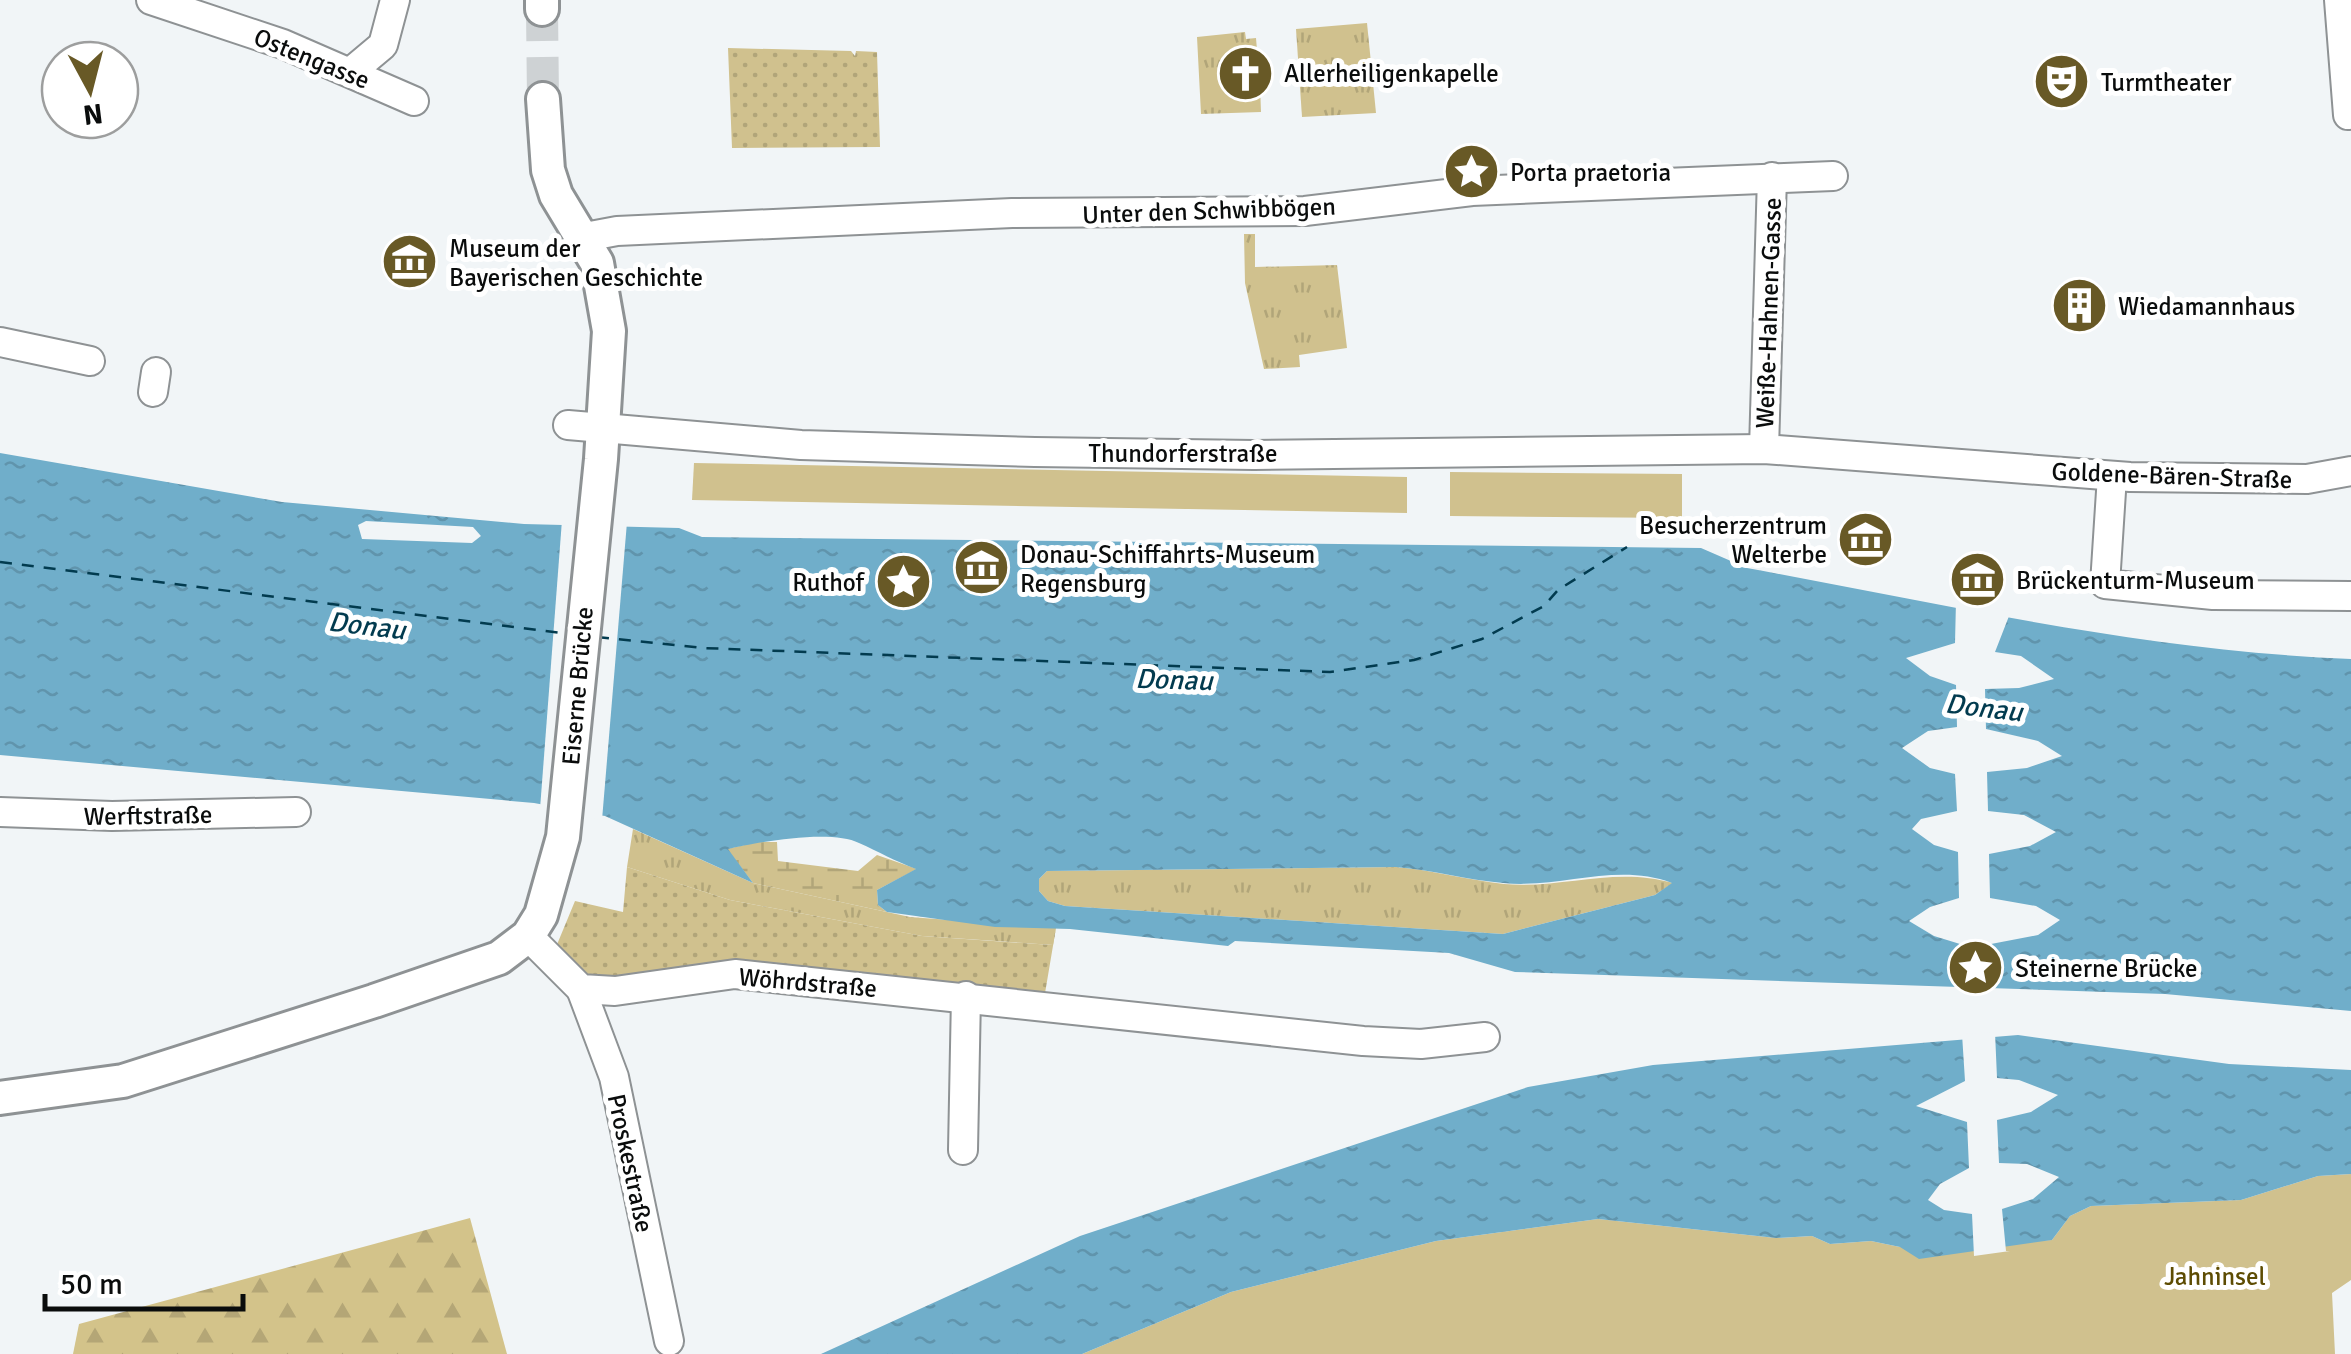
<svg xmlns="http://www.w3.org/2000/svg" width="2351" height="1354" viewBox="0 0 2351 1354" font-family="Signika,sans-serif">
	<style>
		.grass { fill: url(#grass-tufts) }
		.forest { fill: url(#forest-firs) }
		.wetland { fill: url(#wetland-marsh) }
		.park { fill: #d0c18e }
		.garden { fill: url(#garden-dots) }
		.water { fill: url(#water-ripples); fill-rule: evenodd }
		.pier { fill: #f1f5f7 }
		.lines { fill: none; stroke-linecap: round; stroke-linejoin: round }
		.ferry { stroke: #023b4f; stroke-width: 2.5; stroke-dasharray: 12 10; stroke-linecap: butt }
		.tertiary-tunnel { stroke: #ced2d4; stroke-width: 32; stroke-dasharray: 32 16; stroke-linecap: butt }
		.minor-casing { stroke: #8e9294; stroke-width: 32 }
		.tertiary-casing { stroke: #8e9294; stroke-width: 38 }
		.minor { stroke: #fff; stroke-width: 28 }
		.tertiary { stroke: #fff; stroke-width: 32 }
		.labels { text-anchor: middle; stroke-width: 10; stroke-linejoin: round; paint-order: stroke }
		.street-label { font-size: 25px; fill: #0a0c0c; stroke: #fff }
		.poi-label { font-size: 25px; fill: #0a0c0c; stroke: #fff; text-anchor: start }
		.park-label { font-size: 25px; fill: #5d4c03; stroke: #fff }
		.water-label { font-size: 28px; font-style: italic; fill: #023b4f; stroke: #fff }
	</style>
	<defs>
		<pattern id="grass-tufts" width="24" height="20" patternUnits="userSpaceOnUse" patternTransform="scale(2.5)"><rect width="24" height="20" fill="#d0c18e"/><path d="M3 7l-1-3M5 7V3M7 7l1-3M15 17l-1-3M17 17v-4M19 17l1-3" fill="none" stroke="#b1a579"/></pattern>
		<pattern id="forest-firs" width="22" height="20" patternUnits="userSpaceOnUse" patternTransform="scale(2.5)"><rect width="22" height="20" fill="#d3c38a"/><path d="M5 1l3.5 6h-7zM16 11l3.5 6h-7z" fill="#b4a676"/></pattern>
		<pattern id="wetland-marsh" width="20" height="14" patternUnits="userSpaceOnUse" patternTransform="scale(2.5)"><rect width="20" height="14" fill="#d0c18e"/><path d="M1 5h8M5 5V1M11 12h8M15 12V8" fill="none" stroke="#b1a579"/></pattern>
		<pattern id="garden-dots" width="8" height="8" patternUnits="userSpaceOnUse" patternTransform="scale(2.5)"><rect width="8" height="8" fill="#d0c18e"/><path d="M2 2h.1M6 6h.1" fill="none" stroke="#b1a579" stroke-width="1.8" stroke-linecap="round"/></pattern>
		<pattern id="water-ripples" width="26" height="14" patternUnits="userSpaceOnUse" patternTransform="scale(2.5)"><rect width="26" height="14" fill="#70aeca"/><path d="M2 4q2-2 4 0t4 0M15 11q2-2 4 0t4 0" fill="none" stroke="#6094ac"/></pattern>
	</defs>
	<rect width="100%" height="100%" fill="#f1f5f7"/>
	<!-- grass -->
	<g class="grass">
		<path d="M1367 23 1376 113 1302 117 1296 29Z"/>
		<path d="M1245 32 1246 39 1256 38 1258 62 1244 57 1231 74 1246 90 1260 84 1261 112 1201 114 1197 37Z"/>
		<path d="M1244 234H1255V267L1337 265 1347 348 1299 355 1300 367 1264 369 1245 283Z"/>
		<path d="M633 829 753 883 910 917 1056 928 1053 945 922 936 730 900 627 867Z"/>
		<path d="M1396 867C1432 870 1468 880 1504 884 1562 889 1615 866 1673 883L1655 895 1503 934 1065 906 1048 901 1039 891V879L1047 871Z"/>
	</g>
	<!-- forest -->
	<path class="forest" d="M470 1218 507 1354H73L79 1324Z"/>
	<!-- wetland -->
	<path class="wetland" d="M757 842H777L778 861 858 871 877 855 917 869 877 890 878 905 887 912 753 883 727 849Z"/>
	<!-- park -->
	<g class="park">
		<path d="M694 463 1407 477V513L692 500Z"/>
		<path d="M1450 472 1682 474V518L1450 516Z"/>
		<path d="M2351 1174V1280L2332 1293 2335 1354H1082L1231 1292 1436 1241 1598 1219 1776 1238 1812 1236 1830 1244 1871 1241 1900 1247 2052 1240 2070 1216 2091 1206 2241 1200 2318 1176Z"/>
	</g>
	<!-- garden -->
	<g class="garden">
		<path d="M728 48 851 51 855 56 856 51 877 52 880 147 732 148Z"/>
		<path d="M627 867 730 900 922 936 1052 945 1056 928 1043 1005 735 974 615 991 551 959 575 901 623 912Z"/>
	</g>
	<!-- water -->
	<g class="water">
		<path d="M0 453 282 502 524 524 679 528 702 537 1701 548 1747 568C1947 605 2147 651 2351 659V1011L2165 994 1515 972 1449 953 1235 941 1228 946 1070 929 995 927 887 912 878 905 877 890 916 869C895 861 879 852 859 843 831 829 758 842 728 849L753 883 605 816 534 803 0 755ZM1396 867C1432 870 1468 880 1503 883 1561 889 1616 862 1672 883L1655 895 1503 934 1065 906 1048 901 1039 891V879L1047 871Z"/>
		<path d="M2018 1035 2229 1064 2351 1070V1174L2318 1176 2241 1200 2091 1206 2070 1216 2052 1240 1919 1259 1900 1247 1871 1241 1830 1244 1812 1236 1776 1238 1598 1219 1436 1241 1231 1292 1082 1354H821L1080 1236 1528 1087 1653 1065Z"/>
	</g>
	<!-- pier -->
	<g class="pier">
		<path d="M562 520 627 522 602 820 540 809Z"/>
		<path d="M366 521 473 527 481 536 472 543 362 539 358 525Z"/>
		<path d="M1956 601 2011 611 1995 652 2021 656 2054 679 2019 688 1985 689 1986 729 2038 741 2062 756 2027 768 1987 772 1988 811 2024 815 2056 832 2030 846 1989 854 1990 898 2036 906 2060 920 2038 935 1991 944 1993 995 1961 994 1960 944 1934 936 1909 921 1930 907 1959 898 1958 852 1934 845 1912 829 1921 819 1957 811 1955 774 1930 768 1902 748 1928 731 1957 727 1956 685 1930 676 1906 658 1955 643Z"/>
		<path d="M1995 1032 1997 1078 2019 1080 2058 1095 2031 1112 1997 1120 1999 1163 2027 1164 2059 1177 2033 1199 2002 1209 2006 1251H2010L1974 1256 1972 1214 1944 1210 1928 1200 1940 1184 1969 1168 1967 1122 1916 1106 1965 1081 1962 1034Z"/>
	</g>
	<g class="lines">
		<!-- ferry -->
		<g class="ferry">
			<path d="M0 562 569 634"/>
			<path d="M597 637 703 648 1330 672 1414 660 1482 639 1544 606 1558 590 1627 547"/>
		</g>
		<!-- tertiary-tunnel -->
		<path class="tertiary-tunnel" d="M542 9 543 99"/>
		<defs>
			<g id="minor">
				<path d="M151 0 283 44 414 101"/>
				<path d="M2339 0 2348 115"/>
				<path d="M352 71 383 45 395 0"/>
				<path d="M585 237 617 231 1012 213 1305 211 1472 191 1833 176"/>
				<path d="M0 342 90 361"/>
				<path d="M153 392 156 372"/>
				<path d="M568 425 801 445 1035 452 1254 455 1764 449 2130 477 2307 479 2351 471"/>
				<path d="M1764 449 1772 177"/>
				<path d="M2112 476 2105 584 2213 595 2351 596"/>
				<path d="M0 812 112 816 296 812"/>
				<path d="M528 936 581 989 615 991 735 974 1363 1041 1421 1044 1485 1037"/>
				<path d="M581 989 614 1077 669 1341"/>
				<path d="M963 1150 966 996"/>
			</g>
			<g id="tertiary">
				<path d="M542 0V9"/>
				<path d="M0 1098 123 1081 374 1001 499 958 528 936 541 915 563 837 601 459 609 331 597 263 556 195 548 170 543 99"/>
			</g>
		</defs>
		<!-- minor casing -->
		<use href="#minor" class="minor-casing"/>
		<!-- tertiary casing -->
		<use href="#tertiary" class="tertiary-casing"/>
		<!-- minor -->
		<use href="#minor" class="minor"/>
		<!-- tertiary -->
		<use href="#tertiary" class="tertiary"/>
	</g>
	<!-- icons -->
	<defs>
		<symbol id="church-disc" viewBox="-11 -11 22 22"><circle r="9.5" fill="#685926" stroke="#fff"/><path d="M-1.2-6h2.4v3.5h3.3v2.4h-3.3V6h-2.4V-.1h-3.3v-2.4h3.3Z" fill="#fff"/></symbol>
		<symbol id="theatre-disc" viewBox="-11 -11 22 22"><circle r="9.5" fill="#685926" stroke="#fff"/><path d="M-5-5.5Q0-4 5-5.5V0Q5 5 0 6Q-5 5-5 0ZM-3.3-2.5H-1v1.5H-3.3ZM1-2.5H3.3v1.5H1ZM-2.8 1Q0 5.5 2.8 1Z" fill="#fff"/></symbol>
		<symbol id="sight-disc" viewBox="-11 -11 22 22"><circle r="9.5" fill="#685926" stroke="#fff"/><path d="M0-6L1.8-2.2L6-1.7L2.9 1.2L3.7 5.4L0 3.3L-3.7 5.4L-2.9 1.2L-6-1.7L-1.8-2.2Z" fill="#fff"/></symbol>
		<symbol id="museum-disc" viewBox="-11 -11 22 22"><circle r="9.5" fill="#685926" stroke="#fff"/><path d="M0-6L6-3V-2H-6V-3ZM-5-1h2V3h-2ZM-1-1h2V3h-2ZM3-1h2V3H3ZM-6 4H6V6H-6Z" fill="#fff"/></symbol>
		<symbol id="building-disc" viewBox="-11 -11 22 22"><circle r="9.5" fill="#685926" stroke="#fff"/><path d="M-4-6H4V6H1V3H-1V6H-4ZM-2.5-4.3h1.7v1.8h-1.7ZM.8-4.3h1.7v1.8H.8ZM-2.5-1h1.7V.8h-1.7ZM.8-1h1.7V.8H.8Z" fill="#fff"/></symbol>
	</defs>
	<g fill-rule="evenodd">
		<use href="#church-disc" x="1214" y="42" width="63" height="63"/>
		<use href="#theatre-disc" x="2030" y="50" width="63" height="63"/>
		<use href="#sight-disc" x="1440" y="140" width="63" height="63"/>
		<use href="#museum-disc" x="378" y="230" width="63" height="63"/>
		<use href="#building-disc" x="2048" y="274" width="63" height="63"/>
		<use href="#museum-disc" x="1834" y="508" width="63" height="63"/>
		<use href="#museum-disc" x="950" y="536" width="63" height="63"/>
		<use href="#museum-disc" x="1946" y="548" width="63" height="63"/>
		<use href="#sight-disc" x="872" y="550" width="63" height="63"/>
		<use href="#sight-disc" x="1944" y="936" width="63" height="63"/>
	</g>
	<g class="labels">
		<!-- street labels -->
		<g class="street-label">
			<text transform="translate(312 58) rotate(22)" y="9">Ostengasse</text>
			<text transform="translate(1209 210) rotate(-2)" y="9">Unter den Schwibbögen</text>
			<text transform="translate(1768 313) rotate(-88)" y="9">Weiße-Hahnen-Gasse</text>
			<text x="1183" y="462">Thundorferstraße</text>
			<text transform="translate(2172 475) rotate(2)" y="9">Goldene-Bären-Straße</text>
			<text transform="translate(577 686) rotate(-85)" y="9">Eiserne Brücke</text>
			<text transform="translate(148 815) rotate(-1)" y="9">Werftstraße</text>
			<text transform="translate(808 982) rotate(5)" y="9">Wöhrdstraße</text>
			<text transform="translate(631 1163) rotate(78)" y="9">Proskestraße</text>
		</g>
		<!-- poi labels -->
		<g class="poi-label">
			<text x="1284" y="82">Allerheiligenkapelle</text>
			<text x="2101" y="91">Turmtheater</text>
			<text x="1510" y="181">Porta praetoria</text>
			<text x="449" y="257">Museum der<tspan x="449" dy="29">Bayerischen Geschichte</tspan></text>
			<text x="2118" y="315">Wiedamannhaus</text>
			<text x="1827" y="534" text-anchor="end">Besucherzentrum<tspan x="1827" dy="29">Welterbe</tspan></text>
			<text x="1020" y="563">Donau-Schiffahrts-Museum<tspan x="1020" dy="29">Regensburg</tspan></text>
			<text x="2016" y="589">Brückenturm-Museum</text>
			<text x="864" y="591" text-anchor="end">Ruthof</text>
			<text x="2015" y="977">Steinerne Brücke</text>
		</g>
		<!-- park labels -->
		<g class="park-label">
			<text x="2215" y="1285">Jahninsel</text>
		</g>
		<!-- water labels -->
		<g class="water-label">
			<text transform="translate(367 625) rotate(7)" y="10">Donau</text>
			<text transform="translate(1174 679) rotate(2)" y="10">Donau</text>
			<text transform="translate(1984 707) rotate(7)" y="10">Donau</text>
		</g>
	</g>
	<!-- north arrow -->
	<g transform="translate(90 90) rotate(173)"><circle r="48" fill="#ffffff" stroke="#9d9e9e" stroke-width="2.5"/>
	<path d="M0-8L18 38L0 25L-18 38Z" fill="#685926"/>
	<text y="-15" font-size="28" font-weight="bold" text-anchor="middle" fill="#0a0c0c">N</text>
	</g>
	<!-- scale -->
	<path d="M45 1294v15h198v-15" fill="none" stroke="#0a0c0c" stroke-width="5"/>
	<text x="60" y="1294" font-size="30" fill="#0a0c0c" stroke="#ffffff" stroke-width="8" paint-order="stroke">50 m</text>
</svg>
